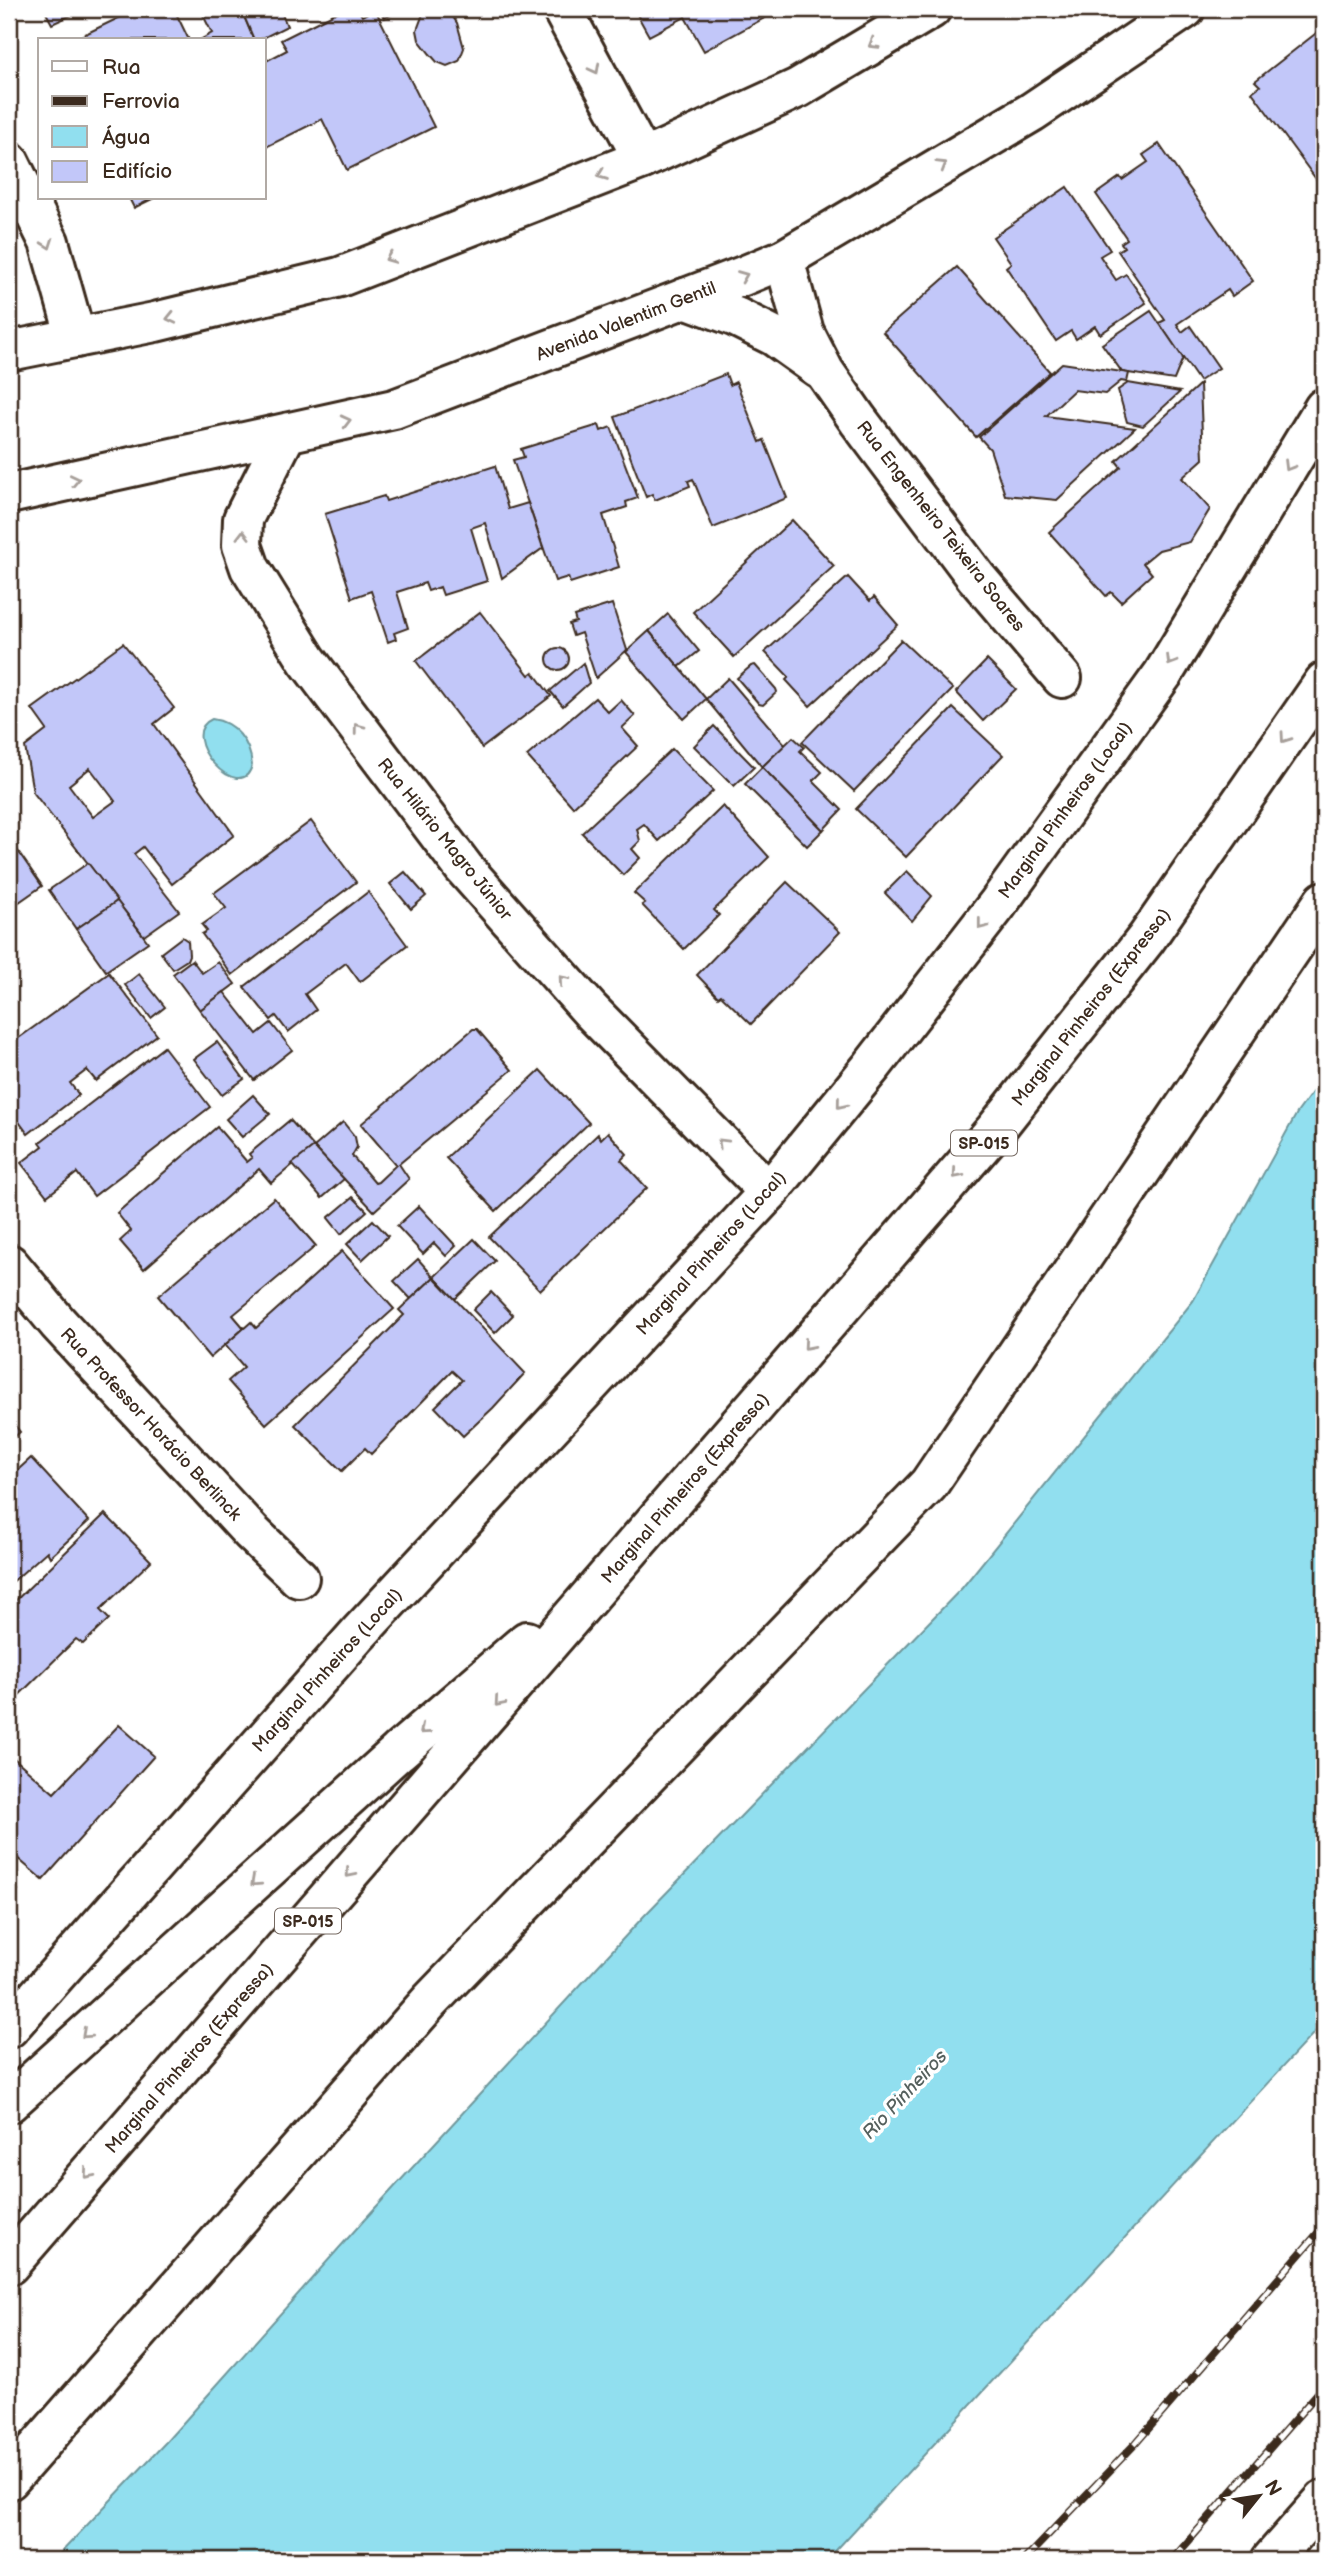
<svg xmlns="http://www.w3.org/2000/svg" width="1333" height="2569" viewBox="0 0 1333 2569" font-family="'Balsamiq Sans',sans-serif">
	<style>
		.water { fill: #91dfef; stroke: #6f979b; stroke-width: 2 }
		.building { fill: #c2c7f9; stroke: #3b2a1e; stroke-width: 2; fill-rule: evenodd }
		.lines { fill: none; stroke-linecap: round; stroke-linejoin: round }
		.minor-casing { stroke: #3b2a1e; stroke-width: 44 }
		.major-casing { stroke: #3b2a1e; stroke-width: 44 }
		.highway-casing { stroke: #3b2a1e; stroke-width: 44 }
		.minor { stroke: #fff; stroke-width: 38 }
		.major { stroke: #fff; stroke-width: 38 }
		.highway { stroke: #fff; stroke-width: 38 }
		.rail-casing { stroke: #3b2a1e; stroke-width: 8 }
		.rail { stroke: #fff; stroke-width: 5; stroke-dasharray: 16; stroke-linecap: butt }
		.oneway { stroke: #a79f9a }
		.labels { text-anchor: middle; stroke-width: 7; stroke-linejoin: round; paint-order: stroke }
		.shield { fill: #fff; stroke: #766a62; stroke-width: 2 }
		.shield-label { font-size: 16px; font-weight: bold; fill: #3b2a1e }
		.street-label { font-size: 18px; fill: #3b2a1e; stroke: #fff }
		.water-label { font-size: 19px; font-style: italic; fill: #55605d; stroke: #fff }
	</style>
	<rect width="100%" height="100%" fill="#fff"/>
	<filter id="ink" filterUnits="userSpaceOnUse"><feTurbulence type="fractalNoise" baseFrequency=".0143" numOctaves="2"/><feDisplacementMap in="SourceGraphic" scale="14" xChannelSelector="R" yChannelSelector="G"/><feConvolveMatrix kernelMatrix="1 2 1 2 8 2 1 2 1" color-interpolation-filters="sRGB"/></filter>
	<g filter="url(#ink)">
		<!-- water -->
		<g class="water">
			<path d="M212 719C235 722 250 742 252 765 242 807 174 736 212 719Z"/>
			<path d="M1324 1076V2022L827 2560H54L166 2442 365 2219 644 1916 962 1588 1193 1301 1297 1113Z"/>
		</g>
		<!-- building -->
		<g class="building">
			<path d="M44 9H85L52 24Z"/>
			<path d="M137 9H145L149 17 166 9H174L189 40H73Z"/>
			<path d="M200 9H241L254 40H200L212 33Z"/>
			<path d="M241 9H280L287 26 259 40H254Z"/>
			<path d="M343 9H358L362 16 375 9 434 127 347 170 322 119 264 148V62L287 50 281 40Z"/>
			<path d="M379 9H403L384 18Z"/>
			<path d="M444 9 449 11 457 23 464 48 459 61 447 66 437 62 430 54 419 40 417 30 423 14 432 9Z"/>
			<path d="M634 9H781L704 51 685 17 649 36Z"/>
			<path d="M1324 27V190L1252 92 1260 86 1255 81Z"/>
			<path d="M1159 144 1253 281 1232 296 1228 290 1177 324 1182 332 1190 326 1219 368 1199 381 1159 323 1165 320 1118 251 1124 247 1121 243 1127 239 1096 194 1120 177 1122 180 1148 162 1143 155Z"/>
			<path d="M1067 187 1110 250 1100 256 1116 280 1126 274 1146 303 1100 334 1095 326 1076 339 1071 331 1056 341 1006 267 1011 263 993 237Z"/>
			<path d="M129 198H154L134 208Z"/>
			<path d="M957 267 1050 372 976 437 883 332Z"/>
			<path d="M1151 311 1183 358 1174 380 1122 372 1102 344Z"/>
			<path d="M1062 363 1129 373 1127 382 1121 381 1105 394 1074 390 1046 416 1135 428 1057 500 1005 495 990 449 979 437Z"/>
			<path d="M726 374 730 385 736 382 760 442 764 440 787 498 713 528 693 479 688 481 690 486 655 500 652 494 646 497 615 417Z"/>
			<path d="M1128 383 1180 392 1143 426 1127 422 1118 390Z"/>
			<path d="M1200 384 1203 459 1182 478 1210 509 1190 542 1159 550 1143 563 1152 574 1121 602 1111 592 1106 596 1049 532 1121 467 1116 461Z"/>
			<path d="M599 425 601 431 611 427 638 498 626 502 627 507 603 515 619 567 570 583 568 577 555 581 513 460 524 457 521 449Z"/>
			<path d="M495 466 508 509 528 503 543 548 502 578 485 523 471 528 487 581 443 595 440 587 428 591 425 583 397 592 408 628 394 633 396 639 388 642 371 591 352 598 325 514 384 496 386 501Z"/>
			<path d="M792 520 834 566 734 657 693 612Z"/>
			<path d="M848 577 870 601 874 597 898 625 810 706 786 680 789 677 765 652Z"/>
			<path d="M612 604 627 650 596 678 581 633 573 636 569 624 576 622 574 616Z"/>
			<path d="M480 612 529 675 533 672 551 696 482 748 416 661Z"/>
			<path d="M668 614 699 651 679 667 649 631Z"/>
			<path d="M649 631 706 699 684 719 626 652Z"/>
			<path d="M901 640 953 689 854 791 802 742Z"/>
			<path d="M123 643 174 708 154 724 234 835 172 884 143 847 134 854 179 911 144 936 33 792 25 747 47 730 32 709ZM90 768 115 801 93 817 69 785Z"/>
			<circle cx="558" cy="659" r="11"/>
			<path d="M987 660 1016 689 983 721 956 692Z"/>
			<path d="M583 663 589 683 563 706 550 691Z"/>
			<path d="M755 665 776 689 777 692 763 705 759 704 737 678 751 666Z"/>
			<path d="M728 678 785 745 762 767 706 699Z"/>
			<path d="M595 698 608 712 621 700 635 716 622 728 638 746 573 807 527 756Z"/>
			<path d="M953 708 1003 755 906 857 856 809Z"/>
			<path d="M714 726 754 767 734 786 694 746Z"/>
			<path d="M793 737 804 747 800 751 822 772 813 781 842 810 823 830 762 767Z"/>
			<path d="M672 749 713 791 659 841 644 824 637 829 640 841 632 849 640 858 623 875 582 833Z"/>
			<path d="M762 767 823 830 807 846 745 784Z"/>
			<path d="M723 806 769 857 714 910 719 915 684 949 642 905 645 903 634 893Z"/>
			<path d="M311 821 356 882 232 975 202 934 207 931 202 925 226 908 214 893Z"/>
			<path d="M9 838 42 886 9 909Z"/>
			<path d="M88 863 117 901 76 929 49 890Z"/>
			<path d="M907 871 932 896 912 921 885 893Z"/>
			<path d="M405 872 426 896 411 909 390 884Z"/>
			<path d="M787 882 840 932 751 1024 721 995 718 997 697 975Z"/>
			<path d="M368 892 407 945 360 982 346 963 305 994 316 1010 288 1032 276 1016 271 1020 244 987Z"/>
			<path d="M117 901 148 942 106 971 76 929Z"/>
			<path d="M182 937 188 941 189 955 187 960 173 969 161 953Z"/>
			<path d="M192 960 202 973 218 962 235 984 200 1010 173 974Z"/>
			<path d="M109 973 157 1035 96 1081 87 1070 70 1083 79 1095 28 1134 9 1108V1045Z"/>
			<path d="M139 974 165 1007 151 1018 125 985Z"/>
			<path d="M224 992 257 1034 271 1023 292 1050 254 1080 200 1010Z"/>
			<path d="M473 1029H477L512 1070 399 1164 409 1179 374 1211 314 1147 343 1122 355 1137 357 1147 352 1156 375 1183 378 1182 396 1165 361 1124Z"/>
			<path d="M217 1042 244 1079 222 1095 194 1059Z"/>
			<path d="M164 1047 210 1107 94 1196 77 1173 47 1196 21 1163 43 1146 40 1142Z"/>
			<path d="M540 1070 589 1123 496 1211 446 1158Z"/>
			<path d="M253 1095 270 1114 242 1137 226 1119Z"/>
			<path d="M290 1120 314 1147 271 1183 259 1169 144 1269 120 1241 131 1231 117 1213 217 1127 247 1162 252 1158 249 1154Z"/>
			<path d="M608 1132 627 1154 621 1160 647 1188 540 1290 489 1237 598 1134 601 1139Z"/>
			<path d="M314 1147 344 1179 322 1198 292 1164Z"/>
			<path d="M353 1197 367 1211 341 1234 328 1218Z"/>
			<path d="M274 1198 316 1246 233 1315 244 1328 210 1358 158 1296Z"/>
			<path d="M419 1206 456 1246 446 1256 434 1243 423 1254 397 1226Z"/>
			<path d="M373 1220 388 1236 362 1260 347 1244Z"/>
			<path d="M474 1239 495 1261 455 1299 434 1277Z"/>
			<path d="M342 1251 394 1309 266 1424 228 1381 244 1367 225 1345 251 1322 256 1328Z"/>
			<path d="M418 1259 434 1277 411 1299 394 1281Z"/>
			<path d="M434 1277 525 1373 493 1408 463 1436 435 1407 462 1380 452 1371 371 1454 365 1448 342 1471 295 1425 404 1315 399 1310Z"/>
			<path d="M491 1292 513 1315 495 1333 473 1310Z"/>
			<path d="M9 1418 20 1432 9 1442Z"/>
			<path d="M31 1458 89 1521 50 1557 47 1551 9 1585V1478Z"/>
			<path d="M105 1514 151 1561 100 1610 109 1619 83 1644 76 1639 9 1705V1607Z"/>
			<path d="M119 1725 154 1756 43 1880 9 1851V1754L54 1793Z"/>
			<path d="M9 1881 18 1890 9 1901Z"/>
		</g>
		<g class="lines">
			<defs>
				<g id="minor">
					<path d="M562 9 643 159"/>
					<path d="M9 161 49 242 76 338"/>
					<path d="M784 259 804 332 824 371 858 420 976 577 1062 678"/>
					<path d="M685 298 736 317 774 336 819 368"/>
					<path d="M9 351 155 322 340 277 643 159 798 88 931 9"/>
					<path d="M286 434 243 519 242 545 250 568 307 660 464 868 590 1010 769 1192"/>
					<path d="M9 1264 58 1323 251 1532 299 1578"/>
					<path d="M9 2480 430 2001 929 1484 1324 901"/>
				</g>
				<g id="major">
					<path d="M9 494 394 409 743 276 784 259 1032 112 1185 9"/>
					<path d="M9 2028 358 1634 769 1192 872 1066 997 905 1163 674 1324 408"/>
				</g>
				<g id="highway">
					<path d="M9 2103 398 1752 527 1641"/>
					<path d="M9 2265 995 1130 1146 939 1324 682"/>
					<path d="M1271 2560 1324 2500"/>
				</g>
			</defs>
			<!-- minor casing -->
			<use href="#minor" class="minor-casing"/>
			<!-- major casing -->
			<use href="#major" class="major-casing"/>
			<!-- highway casing -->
			<use href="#highway" class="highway-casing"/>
			<!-- minor -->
			<use href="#minor" class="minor"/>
			<!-- major -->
			<use href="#major" class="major"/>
			<!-- highway -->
			<use href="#highway" class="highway"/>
			<defs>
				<g id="rail">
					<path d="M1024 2560 1136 2443 1324 2226"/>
					<path d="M1172 2560 1324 2386"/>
				</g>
			</defs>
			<!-- rail casing -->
			<use href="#rail" class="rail-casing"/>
			<!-- rail -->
			<use href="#rail" class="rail"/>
		</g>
		<!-- one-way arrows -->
		<defs><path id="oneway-chevron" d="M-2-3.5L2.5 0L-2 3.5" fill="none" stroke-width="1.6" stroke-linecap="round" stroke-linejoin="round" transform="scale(1.75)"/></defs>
		<g class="oneway">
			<use href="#oneway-chevron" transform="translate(873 44) rotate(149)"/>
			<use href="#oneway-chevron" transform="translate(595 69) rotate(62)"/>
			<use href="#oneway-chevron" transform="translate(942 165) rotate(-31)"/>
			<use href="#oneway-chevron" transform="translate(602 175) rotate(159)"/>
			<use href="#oneway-chevron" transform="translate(48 244) rotate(70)"/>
			<use href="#oneway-chevron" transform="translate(390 258) rotate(159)"/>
			<use href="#oneway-chevron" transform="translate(743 276) rotate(-22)"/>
			<use href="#oneway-chevron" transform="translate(171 318) rotate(167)"/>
			<use href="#oneway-chevron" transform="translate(346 421) rotate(-14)"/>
			<use href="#oneway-chevron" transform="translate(1289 466) rotate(121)"/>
			<use href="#oneway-chevron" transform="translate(75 480) rotate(-12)"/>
			<use href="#oneway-chevron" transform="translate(243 535) rotate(-90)"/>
			<use href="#oneway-chevron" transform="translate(1171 661) rotate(121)"/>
			<use href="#oneway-chevron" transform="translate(358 728) rotate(-127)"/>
			<use href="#oneway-chevron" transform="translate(1285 738) rotate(125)"/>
			<use href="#oneway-chevron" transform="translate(982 925) rotate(128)"/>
			<use href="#oneway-chevron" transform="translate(563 980) rotate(-131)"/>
			<use href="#oneway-chevron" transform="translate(841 1104) rotate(129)"/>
			<use href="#oneway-chevron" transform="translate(722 1143) rotate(-135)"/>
			<use href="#oneway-chevron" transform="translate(957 1174) rotate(131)"/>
			<use href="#oneway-chevron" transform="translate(808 1345) rotate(131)"/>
			<use href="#oneway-chevron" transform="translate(499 1702) rotate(131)"/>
			<use href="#oneway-chevron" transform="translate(424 1730) rotate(139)"/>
			<use href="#oneway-chevron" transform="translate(350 1873) rotate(131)"/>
			<use href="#oneway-chevron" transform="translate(255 1882) rotate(138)"/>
			<use href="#oneway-chevron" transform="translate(86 2034) rotate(138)"/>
			<use href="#oneway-chevron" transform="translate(88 2174) rotate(131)"/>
		</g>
	</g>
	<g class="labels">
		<!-- shield labels -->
		<g class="shield">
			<rect x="951" y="1130.5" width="66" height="25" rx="5"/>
			<rect x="275" y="1908.5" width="66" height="25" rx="5"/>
		</g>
		<g class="shield-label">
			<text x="984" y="1149">SP-015</text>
			<text x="308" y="1927">SP-015</text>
		</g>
		<!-- street labels -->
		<g class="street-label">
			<text transform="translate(626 321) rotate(-21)" y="6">Avenida Valentim Gentil</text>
			<text transform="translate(941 526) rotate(52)" y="6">Rua Engenheiro Teixeira Soares</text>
			<text transform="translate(1065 810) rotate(-54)" y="6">Marginal Pinheiros (Local)</text>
			<text transform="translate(445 839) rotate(51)" y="6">Rua Hilário Magro Júnior</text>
			<text transform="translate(1091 1007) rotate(-52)" y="6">Marginal Pinheiros (Expressa)</text>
			<text transform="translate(711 1253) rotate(-48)" y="6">Marginal Pinheiros (Local)</text>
			<text transform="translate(151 1424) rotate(47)" y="6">Rua Professor Horácio Berlinck</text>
			<text transform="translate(685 1488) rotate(-49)" y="6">Marginal Pinheiros (Expressa)</text>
			<text transform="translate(327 1670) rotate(-48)" y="6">Marginal Pinheiros (Local)</text>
			<text transform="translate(189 2058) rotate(-49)" y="6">Marginal Pinheiros (Expressa)</text>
		</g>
		<!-- water labels -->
		<g class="water-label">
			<text transform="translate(904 2094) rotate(-47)" y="7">Rio Pinheiros</text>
		</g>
	</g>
	<!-- margin -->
	<rect width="1333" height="2569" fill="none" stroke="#fff" stroke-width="35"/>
	<rect x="18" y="18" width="1298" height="2534" fill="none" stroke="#3b2a1e" stroke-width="2.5" filter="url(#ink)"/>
	<!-- legend -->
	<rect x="38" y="38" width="228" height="161" fill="#ffffff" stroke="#b1aaa5" stroke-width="2"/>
	<rect x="52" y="61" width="35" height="10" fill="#ffffff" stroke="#b1aaa5" stroke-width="2"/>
	<text x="102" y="74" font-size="21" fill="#3b2a1e">Rua</text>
	<rect x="52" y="96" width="35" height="10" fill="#3b2a1e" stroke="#b1aaa5" stroke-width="2"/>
	<text x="102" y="108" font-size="21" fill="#3b2a1e">Ferrovia</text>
	<rect x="52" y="126" width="35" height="21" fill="#91dfef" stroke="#b1aaa5" stroke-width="2"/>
	<text x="102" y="144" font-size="21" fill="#3b2a1e">Água</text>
	<rect x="52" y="161" width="35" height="21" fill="#c2c7f9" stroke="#b1aaa5" stroke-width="2"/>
	<text x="102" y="178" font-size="21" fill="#3b2a1e">Edifício</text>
	<!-- north arrow -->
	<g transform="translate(1259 2496) rotate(60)" stroke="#ffffff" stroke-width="5" paint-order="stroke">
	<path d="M0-5L12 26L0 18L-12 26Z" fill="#3b2a1e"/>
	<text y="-10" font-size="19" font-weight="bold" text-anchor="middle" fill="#3b2a1e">N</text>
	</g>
</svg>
